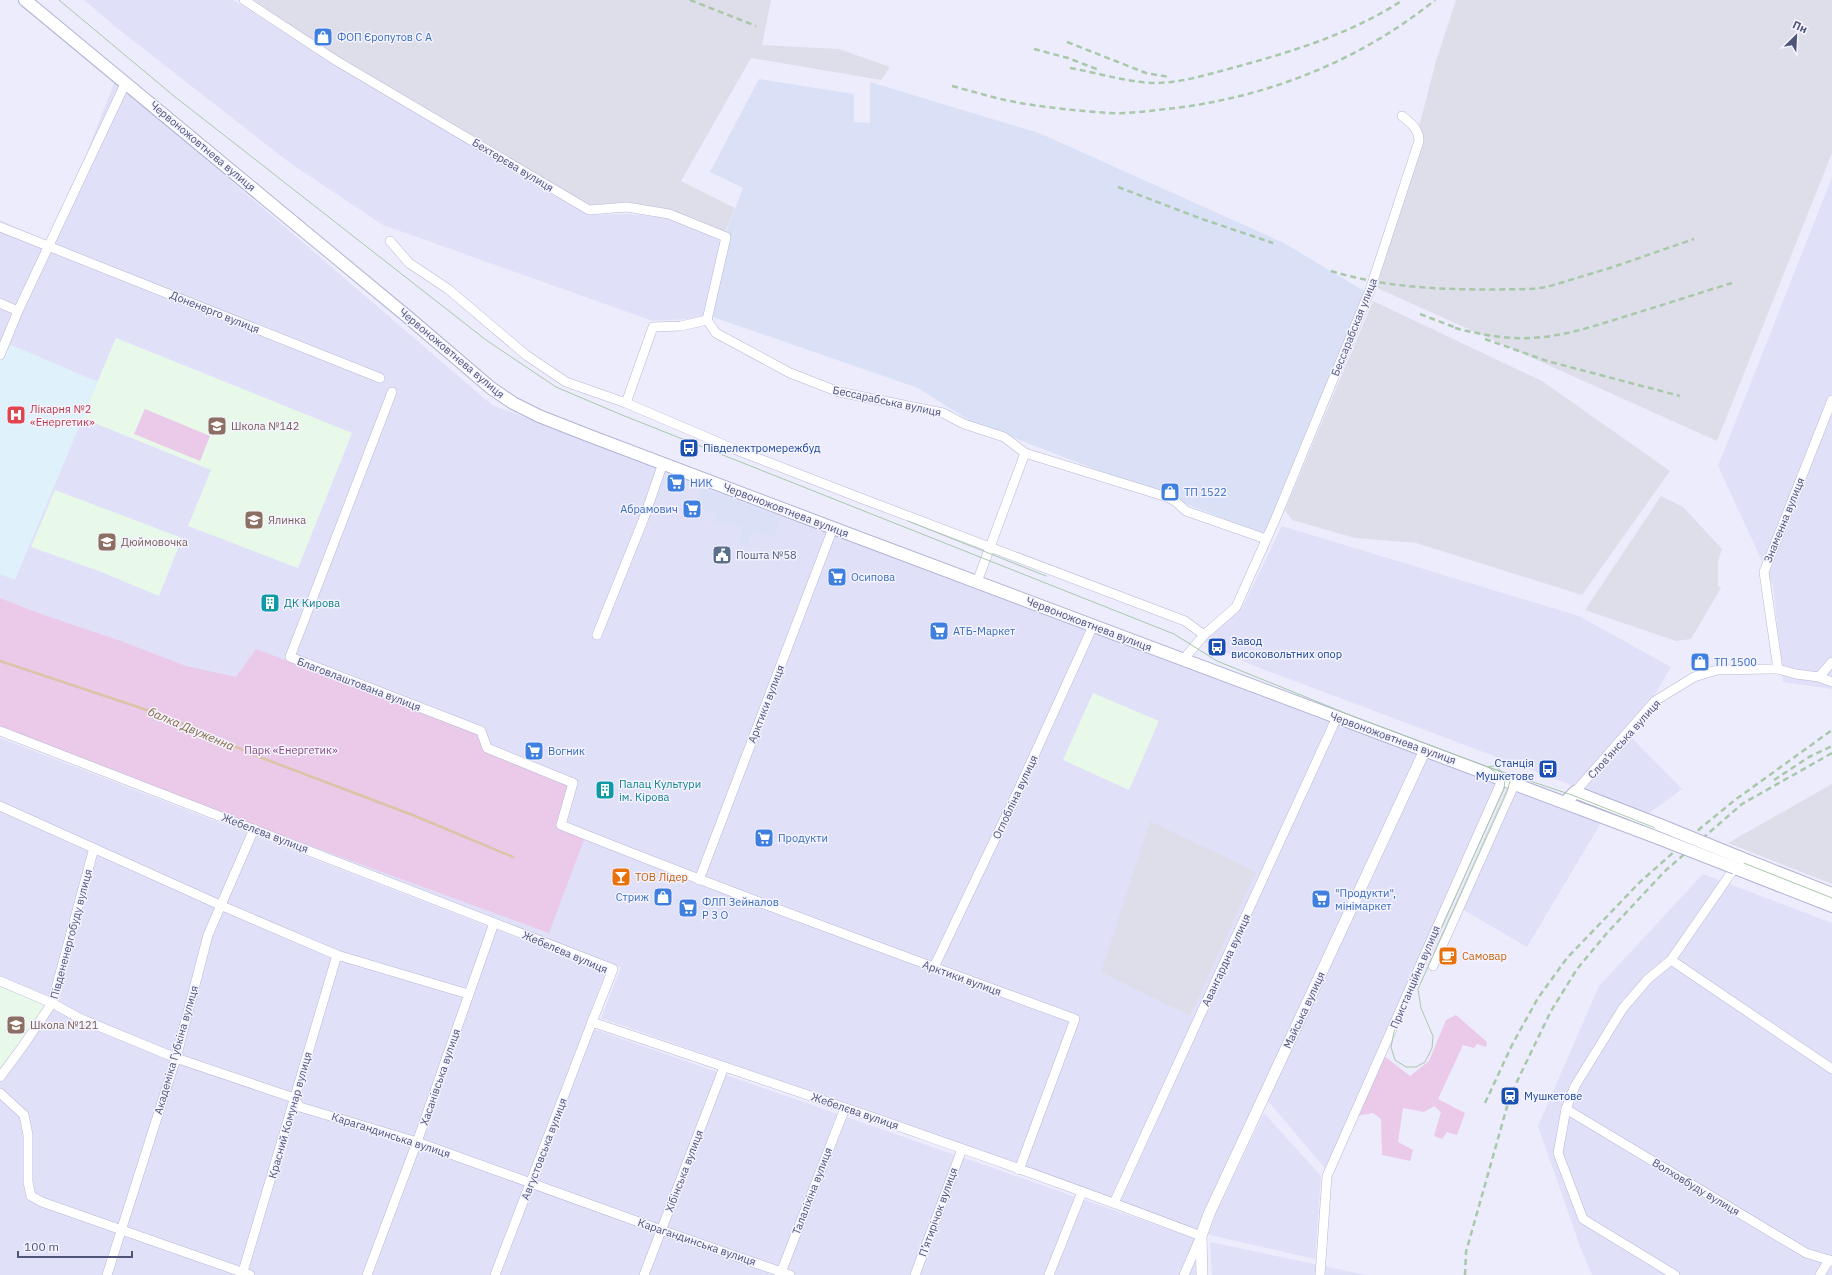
<svg xmlns="http://www.w3.org/2000/svg" width="1832" height="1275" viewBox="0 0 1832 1275" font-family="'IBM Plex Sans',sans-serif">
	<style>
		.residential { fill: #e1e0f9 }
		.commercial { fill: #dae1f7 }
		.industrial { fill: #dedeea }
		.education { fill: #e8f9ea }
		.medical { fill: #dff1fa }
		.green { fill: #ebc9e9 }
		.lines { fill: none; stroke-linecap: round; stroke-linejoin: round }
		.stream { stroke: #d9c5a6; stroke-width: 2.5 }
		.minor-casing { stroke: #b6b8d4; stroke-width: 10 }
		.tertiary-casing { stroke: #b6b8d4; stroke-width: 12 }
		.secondary-casing { stroke: #b0b4d5; stroke-width: 14 }
		.minor { stroke: #fff; stroke-width: 9 }
		.tertiary { stroke: #fff; stroke-width: 11 }
		.secondary { stroke: #fff; stroke-width: 12 }
		.tram { stroke: #a8c8a9; stroke-width: 1 }
		.rail { stroke: #a8c8a9; stroke-width: 2.5; stroke-dasharray: 6 4; stroke-linecap: butt }
		.secondary-bridge-casing { stroke: #b0b4d5; stroke-width: 14; stroke-linecap: butt }
		.secondary-bridge { stroke: #fff; stroke-width: 12 }
		.labels { text-anchor: middle; stroke-width: 3; stroke-linejoin: round; paint-order: stroke }
		.shop-label { font-size: 11px; fill: #366cbe; stroke: #f4f3ff; text-anchor: start }
		.street-label { font-size: 11px; fill: #4e5579; stroke: #f4f3ff }
		.health-label { font-size: 11px; fill: #be3a42; stroke: #f4f3ff; text-anchor: start }
		.education-label { font-size: 11px; fill: #785e54; stroke: #f4f3ff; text-anchor: start }
		.transit-label { font-size: 11px; fill: #164399; stroke: #f4f3ff; text-anchor: start }
		.service-label { font-size: 11px; fill: #4e5e75; stroke: #f4f3ff; text-anchor: start }
		.culture-label { font-size: 11px; fill: #0d838f; stroke: #f4f3ff; text-anchor: start }
		.park-label { font-size: 11px; fill: #8a4b7f; stroke: #f4f3ff }
		.food-label { font-size: 11px; fill: #c56008; stroke: #f4f3ff; text-anchor: start }
		.water-label { font-size: 12px; font-style: italic; fill: #846c44; stroke: #f4f3ff }
	</style>
	<rect width="100%" height="100%" fill="#edecfd"/>
	<!-- residential -->
	<g class="residential">
		<path d="M84 0H233L323 57 591 215 629 214 670 218 722 240 704 318 653 321 383 225 290 163 117 28Z"/>
		<path d="M115 81 492 405 1330 722 1112 1197 601 1018 621 967 0 728V220L51 243Z"/>
		<path d="M1832 177V689L1783 682 1773 585 1718 466Z"/>
		<path d="M1282 526 1579 616 1671 667 1630 736 1682 789 1648 814 1252 665 1204 642 1242 608Z"/>
		<path d="M1337 724 1419 754 1198 1232 1119 1200Z"/>
		<path d="M0 738 606 972 585 1026 1194 1238 1196 1275H0Z"/>
		<path d="M1428 757 1498 782 1327 1171 1268 1101Z"/>
		<path d="M1517 789 1601 823 1527 947 1462 909Z"/>
		<path d="M1703 874 1832 923V1275H1592L1581 1249 1538 1126 1599 986Z"/>
		<path d="M1264 1113 1321 1176 1315 1259 1206 1234Z"/>
		<path d="M1210 1242 1366 1275H1212Z"/>
	</g>
	<!-- commercial -->
	<g class="commercial">
		<path d="M759 79 854 94V122L870 123V82L1039 133 1284 243 1366 292 1334 372 1264 534 970 421 918 388 707 315 722 242 743 188 710 172Z"/>
		<path d="M702 488 781 517 773 538 753 531 747 547 737 544 743 528 728 522 726 527 713 522 716 514 695 507Z"/>
	</g>
	<!-- industrial -->
	<g class="industrial">
		<path d="M254 0H771L762 45 839 49 890 67 881 80 751 58 681 181 735 208 725 232 669 210 627 202 589 205 344 61Z"/>
		<path d="M1456 0H1832V153L1717 441 1377 288 1436 61Z"/>
		<path d="M1373 301 1542 381 1670 471 1582 595 1416 543 1355 538 1292 520 1285 510Z"/>
		<path d="M1661 496 1683 507 1722 549 1718 561V586L1721 588 1691 639 1676 641 1585 610Z"/>
		<path d="M1832 784V884L1728 843Z"/>
		<path d="M1150 821 1256 872 1190 1016 1101 972Z"/>
	</g>
	<!-- education -->
	<g class="education">
		<path d="M116 338 352 433 298 568 188 526 211 470 82 418Z"/>
		<path d="M55 490 182 538 159 596 99 571 31 547Z"/>
		<path d="M1093 693 1159 721 1129 790 1063 760Z"/>
		<path d="M0 986 45 1005 20 1044 0 1071Z"/>
	</g>
	<!-- medical -->
	<path class="medical" d="M0 340 98 382 15 580 0 574Z"/>
	<!-- green -->
	<g class="green">
		<path d="M145 409 210 436 200 461 134 434Z"/>
		<path d="M0 598 38 613 118 640 186 666 236 677 256 649 479 733 485 749 570 784 559 827 585 837 549 933 256 826 0 726Z"/>
		<path d="M1456 1015 1487 1042 1486 1047 1477 1044 1474 1048 1463 1045 1438 1099 1465 1113 1457 1135 1447 1132 1442 1139 1434 1136 1441 1112 1434 1106 1424 1112 1403 1108 1398 1142 1413 1150 1410 1161 1382 1155 1381 1119 1373 1113 1357 1116 1384 1056 1410 1076 1429 1061 1446 1020Z"/>
	</g>
	<g class="lines">
		<!-- stream -->
		<path class="stream" d="M0 661 165 716 257 756 415 816 513 857"/>
		<defs>
			<g id="minor">
				<path d="M244 0 335 60 589 210 627 207 669 214 726 237 707 320"/>
				<path d="M0 227 380 378"/>
				<path d="M390 241 409 263 448 289 526 355 566 382 626 403 734 449 863 499 1185 621 1204 635"/>
				<path d="M0 303 18 311"/>
				<path d="M0 355 18 311 126 82"/>
				<path d="M392 392 290 657 481 731 487 748 573 783 561 825C731 893 903 956 1075 1019L1019 1170"/>
				<path d="M626 403 653 327 681 326 707 320 716 333 790 373 839 392 943 413 964 424 1004 437 1025 453 977 582"/>
				<path d="M1025 453 1167 497 1175 501 1186 511 1266 539"/>
				<path d="M597 635 644 518 663 463"/>
				<path d="M1183 660 1204 635 1236 607 1275 520 1370 290 1419 141C1419 129 1411 123 1402 116"/>
				<path d="M1778 669 1764 572 1832 400"/>
				<path d="M1819 677 1832 682"/>
				<path d="M0 731 613 969 592 1022C796 1091 1000 1159 1201 1236L1184 1275"/>
				<path d="M1575 792 1655 701 1694 677 1717 670 1768 669H1778L1796 674 1819 677 1832 662"/>
				<path d="M0 806 220 905 337 955 468 994"/>
				<path d="M699 880 833 528"/>
				<path d="M1671 960 1832 1069"/>
				<path d="M1433 966 1515 783"/>
				<path d="M934 967 1017 793 1093 626"/>
				<path d="M0 981 52 1003 79 1018 176 1058 294 1098 300 1107 417 1142 661 1230 790 1275"/>
				<path d="M0 1077 23 1046 52 1003 94 848"/>
				<path d="M0 1093 24 1115 28 1135V1182L31 1196 42 1202 250 1275"/>
				<path d="M1566 1109 1806 1253 1832 1261"/>
				<path d="M1114 1203 1337 717"/>
				<path d="M107 1275 176 1058 208 935 254 829"/>
				<path d="M242 1275 337 955"/>
				<path d="M367 1275 417 1142 494 923"/>
				<path d="M495 1275 592 1022"/>
				<path d="M644 1275 724 1067"/>
				<path d="M780 1275 845 1108"/>
				<path d="M915 1275 962 1149"/>
				<path d="M1049 1275 1082 1192"/>
				<path d="M1320 1275 1327 1176 1503 778"/>
				<path d="M1675 1275 1583 1219 1558 1153 1566 1109 1575 1086 1623 1008 1648 979 1671 960 1738 863"/>
				<path d="M1820 1275 1829 1260"/>
			</g>
			<path id="tertiary" d="M1202 1275 1201 1236 1209 1214 1425 750"/>
			<g id="secondary">
				<path d="M25 0 409 318 491 388 513 403 539 416 590 436 833 528 1653 836"/>
				<path d="M1566 802 1575 792 1660 825"/>
				<path d="M1741 858 1832 894"/>
				<path d="M1735 868 1832 906"/>
			</g>
		</defs>
		<!-- minor casing -->
		<use href="#minor" class="minor-casing"/>
		<!-- tertiary casing -->
		<use href="#tertiary" class="tertiary-casing"/>
		<!-- secondary casing -->
		<use href="#secondary" class="secondary-casing"/>
		<!-- minor -->
		<use href="#minor" class="minor"/>
		<!-- tertiary -->
		<use href="#tertiary" class="tertiary"/>
		<!-- secondary -->
		<use href="#secondary" class="secondary"/>
		<!-- tram -->
		<g class="tram">
			<path d="M59 0 174 96 486 340 556 387 622 415 1174 634 1217 661 1350 715 1488 767 1572 795 1832 898"/>
			<path d="M908 521 1046 576"/>
			<path d="M1496 766 1510 781 1507 792 1418 989 1421 1008 1433 1036 1432 1048 1425 1062 1416 1067H1406L1395 1060 1391 1047 1394 1032 1504 789 1505 779 1488 767Z"/>
		</g>
		<!-- rail -->
		<g class="rail">
			<path d="M690 0 756 26"/>
			<path d="M1067 42 1146 73 1169 77"/>
			<path d="M1034 49 1068 58 1099 70"/>
			<path d="M1070 68C1098 73 1126 82 1154 83 1180 83 1206 75 1232 68 1291 52 1351 34 1403 0"/>
			<path d="M952 86C975 92 997 99 1020 103 1049 108 1080 111 1110 113 1132 114 1154 110 1176 108 1270 96 1361 60 1435 0"/>
			<path d="M1118 187 1202 219 1273 243"/>
			<path d="M1331 271C1396 291 1463 290 1531 289L1547 287 1613 267 1694 239"/>
			<path d="M1420 314 1459 329"/>
			<path d="M1455 328C1474 333 1494 337 1515 338 1556 340 1594 326 1633 314 1666 304 1699 293 1732 283"/>
			<path d="M1485 339 1547 361 1680 396"/>
			<path d="M1774 780 1809 757 1832 746"/>
			<path d="M1485 1103 1512 1045 1538 998 1567 958 1640 882 1703 826 1735 800 1832 730"/>
			<path d="M1465 1275 1466 1252 1510 1096 1551 1011 1577 969 1607 933 1665 871 1742 804 1832 753"/>
		</g>
		<defs>
			<g id="secondary-bridge">
				<path d="M1660 825 1741 858"/>
				<path d="M1653 836 1735 868"/>
			</g>
		</defs>
		<!-- secondary-bridge casing -->
		<use href="#secondary-bridge" class="secondary-bridge-casing"/>
		<!-- secondary-bridge -->
		<use href="#secondary-bridge" class="secondary-bridge"/>
	</g>
	<!-- icons -->
	<defs>
		<symbol id="shop-square" viewBox="-11 -11 22 22"><rect x="-9" y="-9" width="18" height="18" rx="4" fill="#3f7fe0" stroke="#f4f3ff"/><path d="M-5-2.5h2.3a2.7 3.5 0 0 1 5.4 0H5L5.5 6h-11ZM-1.5-2.5h3a1.5 2.3 0 0 0-3 0Z" fill="#fff"/></symbol>
		<symbol id="hospital-square" viewBox="-11 -11 22 22"><rect x="-9" y="-9" width="18" height="18" rx="4" fill="#e0444e" stroke="#f4f3ff"/><path d="M-5-5h3v3.5h4V-5h3V5h-3V1.5h-4V5h-3Z" fill="#fff"/></symbol>
		<symbol id="school-square" viewBox="-11 -11 22 22"><rect x="-9" y="-9" width="18" height="18" rx="4" fill="#8d6e63" stroke="#f4f3ff"/><path d="M0-5L7-2L0 1L-7-2ZM-4 1L0 2.5L4 1V4Q0 6-4 4Z" fill="#fff"/></symbol>
		<symbol id="bus-square" viewBox="-11 -11 22 22"><rect x="-9" y="-9" width="18" height="18" rx="4" fill="#1a4fb4" stroke="#f4f3ff"/><path d="M-5-6H5V4H4V6H2V4H-2V6H-4V4H-5ZM-3.5-4V0h7V-4ZM-3.5 1.2v1.5H-2V1.2ZM2 1.2v1.5H3.5V1.2Z" fill="#fff"/></symbol>
		<symbol id="supermarket-square" viewBox="-11 -11 22 22"><rect x="-9" y="-9" width="18" height="18" rx="4" fill="#3f7fe0" stroke="#f4f3ff"/><path d="M-6-5.5h2.5l.6 2H6L4.5 2H-2.5L-4.4-4H-6ZM-1.5 3.2a1.3 1.3 0 1 0 .1 0ZM3 3.2a1.3 1.3 0 1 0 .1 0Z" fill="#fff"/></symbol>
		<symbol id="civic-square" viewBox="-11 -11 22 22"><rect x="-9" y="-9" width="18" height="18" rx="4" fill="#5c6f8a" stroke="#f4f3ff"/><path d="M-.6-6.5H3V-4.5H.6V-3L4-1V1h2V6H-6V1h2V-1L-.6-3ZM-1.2 2.5V6h2.4V2.5Z" fill="#fff"/></symbol>
		<symbol id="building-square" viewBox="-11 -11 22 22"><rect x="-9" y="-9" width="18" height="18" rx="4" fill="#0f9aa8" stroke="#f4f3ff"/><path d="M-4-6H4V6H1V3H-1V6H-4ZM-2.5-4.3h1.7v1.8h-1.7ZM.8-4.3h1.7v1.8H.8ZM-2.5-1h1.7V.8h-1.7ZM.8-1h1.7V.8H.8Z" fill="#fff"/></symbol>
		<symbol id="bar-square" viewBox="-11 -11 22 22"><rect x="-9" y="-9" width="18" height="18" rx="4" fill="#e8710a" stroke="#f4f3ff"/><path d="M-6-5H6L.8 .8V4.5H3.5V6h-7V4.5H-.8V.8Z" fill="#fff"/></symbol>
		<symbol id="cafe-square" viewBox="-11 -11 22 22"><rect x="-9" y="-9" width="18" height="18" rx="4" fill="#e8710a" stroke="#f4f3ff"/><path d="M-5.5-4.5H6V0H3Q3 3.5 0 3.5H-2.5Q-5.5 3.5-5.5 0ZM3-3.2v2h1.7v-2ZM-6 4.5H4V6H-6Z" fill="#fff"/></symbol>
		<symbol id="station-square" viewBox="-11 -11 22 22"><rect x="-9" y="-9" width="18" height="18" rx="4" fill="#1a4fb4" stroke="#f4f3ff"/><path d="M-3-6H3Q5-6 5-4V2Q5 4 3 4L4.5 6H3L1.5 4h-3L-3 6H-4.5L-3 4Q-5 4-5 2V-4Q-5-6-3-6ZM-3.5-4v3h7v-3ZM-3.5 1v1.5H-2V1ZM2 1v1.5H3.5V1Z" fill="#fff"/></symbol>
	</defs>
	<g fill-rule="evenodd">
		<use href="#shop-square" x="312" y="26" width="22" height="22"/>
		<use href="#hospital-square" x="5" y="404" width="22" height="22"/>
		<use href="#school-square" x="206" y="415" width="22" height="22"/>
		<use href="#bus-square" x="678" y="437" width="22" height="22"/>
		<use href="#supermarket-square" x="665" y="472" width="22" height="22"/>
		<use href="#shop-square" x="1159" y="481" width="22" height="22"/>
		<use href="#supermarket-square" x="681" y="498" width="22" height="22"/>
		<use href="#school-square" x="243" y="509" width="22" height="22"/>
		<use href="#school-square" x="96" y="531" width="22" height="22"/>
		<use href="#civic-square" x="711" y="544" width="22" height="22"/>
		<use href="#supermarket-square" x="826" y="566" width="22" height="22"/>
		<use href="#building-square" x="259" y="592" width="22" height="22"/>
		<use href="#supermarket-square" x="928" y="620" width="22" height="22"/>
		<use href="#bus-square" x="1206" y="636" width="22" height="22"/>
		<use href="#shop-square" x="1689" y="651" width="22" height="22"/>
		<use href="#supermarket-square" x="523" y="740" width="22" height="22"/>
		<use href="#bus-square" x="1537" y="758" width="22" height="22"/>
		<use href="#building-square" x="594" y="779" width="22" height="22"/>
		<use href="#supermarket-square" x="753" y="827" width="22" height="22"/>
		<use href="#bar-square" x="610" y="866" width="22" height="22"/>
		<use href="#shop-square" x="652" y="886" width="22" height="22"/>
		<use href="#supermarket-square" x="1310" y="888" width="22" height="22"/>
		<use href="#supermarket-square" x="677" y="897" width="22" height="22"/>
		<use href="#cafe-square" x="1437" y="945" width="22" height="22"/>
		<use href="#school-square" x="5" y="1014" width="22" height="22"/>
		<use href="#station-square" x="1499" y="1085" width="22" height="22"/>
	</g>
	<g class="labels">
		<!-- shop labels -->
		<g class="shop-label">
			<text x="337" y="41">ФОП Єропутов С А</text>
			<text x="690" y="487">НИК</text>
			<text x="1184" y="496">ТП 1522</text>
			<text x="678" y="513" text-anchor="end">Абрамович</text>
			<text x="851" y="581">Осипова</text>
			<text x="953" y="635">АТБ-Маркет</text>
			<text x="1714" y="666">ТП 1500</text>
			<text x="548" y="755">Вогник</text>
			<text x="778" y="842">Продукти</text>
			<text x="1335" y="897">"Продукти",<tspan x="1335" dy="13">мінімаркет</tspan></text>
			<text x="649" y="901" text-anchor="end">Стриж</text>
			<text x="702" y="906">ФЛП Зейналов<tspan x="702" dy="13">Р З О</tspan></text>
		</g>
		<!-- street labels -->
		<g class="street-label">
			<text transform="translate(203 146) rotate(40)" y="4">Червоножовтнева вулиця</text>
			<text transform="translate(513 165) rotate(31)" y="4">Бехтерєва вулиця</text>
			<text transform="translate(215 312) rotate(22)" y="4">Доненерго вулиця</text>
			<text transform="translate(1354 327) rotate(-68)" y="4">Бессарабская улица</text>
			<text transform="translate(452 353) rotate(40)" y="4">Червоножовтнева вулиця</text>
			<text transform="translate(887 401) rotate(12)" y="4">Бессарабська вулиця</text>
			<text transform="translate(786 510) rotate(21)" y="4">Червоножовтнева вулиця</text>
			<text transform="translate(1784 520) rotate(-68)" y="4">Знаменна вулиця</text>
			<text transform="translate(1089 624) rotate(21)" y="4">Червоножовтнева вулиця</text>
			<text transform="translate(359 684) rotate(21)" y="4">Благовлаштована вулиця</text>
			<text transform="translate(766 704) rotate(-69)" y="4">Арктики вулиця</text>
			<text transform="translate(1393 738) rotate(20)" y="4">Червоножовтнева вулиця</text>
			<text transform="translate(1624 739) rotate(-48)" y="4">Слов’янська вулиця</text>
			<text transform="translate(1015 797) rotate(-65)" y="4">Оглобліна вулиця</text>
			<text transform="translate(265 833) rotate(21)" y="4">Жебелєва вулиця</text>
			<text transform="translate(71 934) rotate(-75)" y="4">Південенергобуду вулиця</text>
			<text transform="translate(565 952) rotate(23)" y="4">Жебелєва вулиця</text>
			<text transform="translate(1226 960) rotate(-65)" y="4">Авангардна вулиця</text>
			<text transform="translate(1415 977) rotate(-67)" y="4">Пристанційна вулиця</text>
			<text transform="translate(962 978) rotate(20)" y="4">Арктики вулиця</text>
			<text transform="translate(1304 1010) rotate(-65)" y="4">Майська вулиця</text>
			<text transform="translate(176 1050) rotate(-74)" y="4">Академіка Губкіна вулиця</text>
			<text transform="translate(440 1077) rotate(-71)" y="4">Хасанівська вулиця</text>
			<text transform="translate(855 1111) rotate(19)" y="4">Жебелєва вулиця</text>
			<text transform="translate(290 1115) rotate(-74)" y="4">Красний Комунар вулиця</text>
			<text transform="translate(391 1135) rotate(18)" y="4">Карагандинська вулиця</text>
			<text transform="translate(544 1149) rotate(-69)" y="4">Августовська вулиця</text>
			<text transform="translate(684 1171) rotate(-69)" y="4">Хібінська вулиця</text>
			<text transform="translate(1696 1187) rotate(31)" y="4">Волховбуду вулиця</text>
			<text transform="translate(812 1191) rotate(-69)" y="4">Талаліхіна вулиця</text>
			<text transform="translate(938 1212) rotate(-70)" y="4">П’ятирічок вулиця</text>
			<text transform="translate(697 1242) rotate(19)" y="4">Карагандинська вулиця</text>
		</g>
		<!-- health labels -->
		<g class="health-label">
			<text x="30" y="413">Лікарня №2<tspan x="30" dy="13">«Енергетик»</tspan></text>
		</g>
		<!-- education labels -->
		<g class="education-label">
			<text x="231" y="430">Школа №142</text>
			<text x="268" y="524">Ялинка</text>
			<text x="121" y="546">Дюймовочка</text>
			<text x="30" y="1029">Школа №121</text>
		</g>
		<!-- transit labels -->
		<g class="transit-label">
			<text x="703" y="452">Півделектромережбуд</text>
			<text x="1231" y="645">Завод<tspan x="1231" dy="13">високовольтних опор</tspan></text>
			<text x="1534" y="767" text-anchor="end">Станція<tspan x="1534" dy="13">Мушкетове</tspan></text>
			<text x="1524" y="1100">Мушкетове</text>
		</g>
		<!-- service labels -->
		<g class="service-label">
			<text x="736" y="559">Пошта №58</text>
		</g>
		<!-- culture labels -->
		<g class="culture-label">
			<text x="284" y="607">ДК Кирова</text>
			<text x="619" y="788">Палац Культури<tspan x="619" dy="13">ім. Кірова</tspan></text>
		</g>
		<!-- park labels -->
		<g class="park-label">
			<text x="291" y="754">Парк «Енергетик»</text>
		</g>
		<!-- food labels -->
		<g class="food-label">
			<text x="635" y="881">ТОВ Лідер</text>
			<text x="1462" y="960">Самовар</text>
		</g>
		<!-- water labels -->
		<g class="water-label">
			<text transform="translate(191 729) rotate(23)" y="4">балка Двуженна</text>
		</g>
	</g>
	<!-- north arrow -->
	<g transform="translate(1796 36) rotate(24)" stroke="#f4f3ff" stroke-width="3" paint-order="stroke">
	<path d="M0-3L7 15L0 10L-7 15Z" fill="#4e5579"/>
	<text y="-6" font-size="11" font-weight="bold" text-anchor="middle" fill="#4e5579">Пн</text>
	</g>
	<!-- scale -->
	<path d="M18 1251v6h114v-6" fill="none" stroke="#4e5579" stroke-width="2"/>
	<text x="24" y="1251" font-size="12" fill="#4e5579" stroke="#f4f3ff" stroke-width="3" paint-order="stroke">100 m</text>
</svg>
